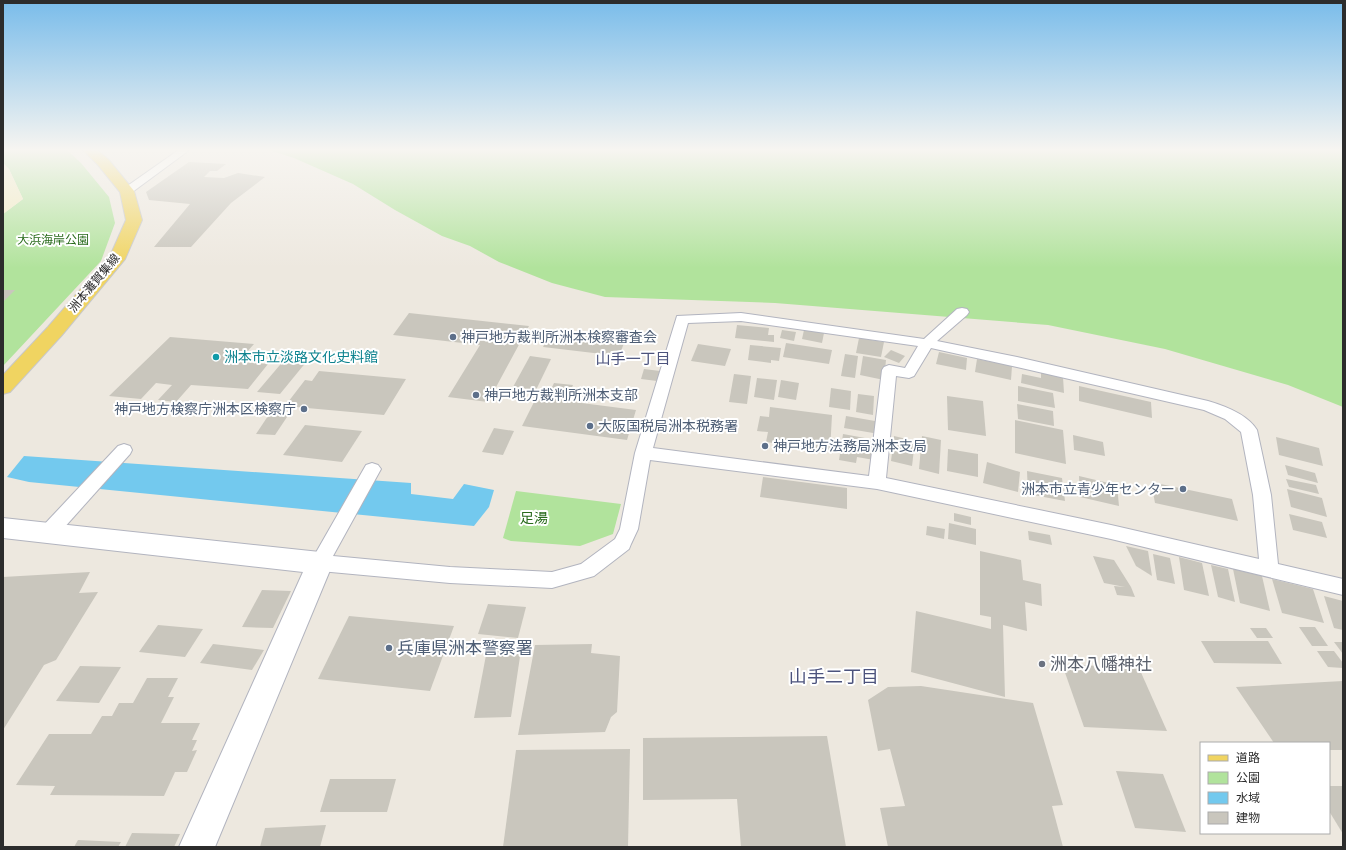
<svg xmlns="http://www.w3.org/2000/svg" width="1346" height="850" viewBox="0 0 1346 850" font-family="'Golos Text','Noto Sans JP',sans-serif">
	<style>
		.green { fill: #b1e39c }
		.sand { fill: #f2ecc2 }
		.water { fill: #73c9ee }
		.building { fill: #c9c6bd }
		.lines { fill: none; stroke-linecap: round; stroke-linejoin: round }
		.street-casing { stroke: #b2b4bf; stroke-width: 2 }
		.secondary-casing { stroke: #b2b4bf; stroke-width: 2 }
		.primary-casing { stroke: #c8c8c8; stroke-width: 2 }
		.street { fill: #fff; fill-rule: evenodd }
		.secondary { fill: #fff; fill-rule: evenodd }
		.primary { fill: #f0d461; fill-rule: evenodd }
		.service-dot { fill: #5c6f8a; stroke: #fff; stroke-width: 1.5 }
		.culture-dot { fill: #0f9aa8; stroke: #fff; stroke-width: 1.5 }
		.worship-dot { fill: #6b7280; stroke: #fff; stroke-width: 1.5 }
		.labels { text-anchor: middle; stroke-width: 4; stroke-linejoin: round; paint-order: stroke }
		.far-park-label { font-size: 12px; fill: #286a1b; stroke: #fff }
		.far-street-label { font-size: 12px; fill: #2c2c2c; stroke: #fff }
		.service-label { font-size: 14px; fill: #4e5e75; stroke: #fff; text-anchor: start }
		.culture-label { font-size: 14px; fill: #0d838f; stroke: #fff; text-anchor: start }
		.park-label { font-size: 14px; fill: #286a1b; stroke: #fff }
		.neighbourhood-label { font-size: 15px; fill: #4c537d; stroke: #fff }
		.near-service-label { font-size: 17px; fill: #4e5e75; stroke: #fff; text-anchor: start }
		.near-worship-label { font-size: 17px; fill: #5b616d; stroke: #fff; text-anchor: start }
		.near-neighbourhood-label { font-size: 18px; fill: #4c537d; stroke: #fff }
	</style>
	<rect width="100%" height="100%" fill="#ede8df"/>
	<!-- green -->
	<g class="green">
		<path d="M3 149H66L81 163 109 197 115 223 101 261 3 366V214L23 199 9 169 3 163Z"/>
		<path d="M266 149H1343V407L1288 385 1165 349 1048 325 775 303 605 297 552 283 499 262 470 246 442 236 395 210 353 184 294 158Z"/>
		<path d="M516 491 621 504 613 534 580 546 511 541 503 538Z"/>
	</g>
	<!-- sand -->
	<path class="sand" d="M3 163 9 169 23 199 3 214Z"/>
	<!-- water -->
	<path class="water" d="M24 456 411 483V494L453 499 464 484 494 490 489 507 474 526 29 482 7 477Z"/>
	<!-- building -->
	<g class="building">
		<path d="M189 162 226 164 217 171H210L204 177 224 178 238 173 265 177 231 203 191 247H154L190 204 149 200 146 192Z"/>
		<path d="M3 290H15L3 302Z"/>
		<path d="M409 313 529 326 488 402 448 397 480 345 393 335Z"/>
		<path d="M737 325 769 328 768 335H774V342L735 338Z"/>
		<path d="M552 330 626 338 619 356 543 347Z"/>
		<path d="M782 330 796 332 794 341 780 338Z"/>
		<path d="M804 330 824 333 822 343 802 339Z"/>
		<path d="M170 337 254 344 238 362 268 364 248 389 191 385 176 402 158 400 172 385 156 383 141 399 109 396Z"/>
		<path d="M859 338 884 342 881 357 856 353Z"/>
		<path d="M786 343 832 350 829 364 783 357Z"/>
		<path d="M698 344 731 349 725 366 691 361Z"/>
		<path d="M750 345 781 348 779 361 771 360V363L748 360Z"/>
		<path d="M891 350 905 356 899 363 884 357Z"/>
		<path d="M939 352 967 358 966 370 936 364Z"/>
		<path d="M845 354 858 356 855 378 841 376Z"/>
		<path d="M530 356 551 359 536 390 513 387Z"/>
		<path d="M863 356 886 360 884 380 860 375Z"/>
		<path d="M285 359 307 361 280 394 257 392Z"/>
		<path d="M977 359 1012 366 1011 380 975 372Z"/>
		<path d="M644 369 660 371 657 381 641 379Z"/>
		<path d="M319 371 406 379 384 415 285 406 305 380 312 381Z"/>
		<path d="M1041 372 1063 377 1064 393 1021 383 1022 374 1041 378Z"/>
		<path d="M734 374 751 376 747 404 729 402Z"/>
		<path d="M757 378 777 380 774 400 754 397Z"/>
		<path d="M781 380 799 383 796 400 778 397Z"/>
		<path d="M554 383 573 385 566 401 636 410 627 440 522 426 536 398 546 400Z"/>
		<path d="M1018 386 1053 393 1055 408 1018 401Z"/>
		<path d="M1079 386 1151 402 1152 418 1079 401Z"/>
		<path d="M831 388 851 391 850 410 829 407Z"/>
		<path d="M858 394 874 396 873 415 856 412Z"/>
		<path d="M947 396 983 401 986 436 948 430Z"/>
		<path d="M1017 404 1053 411 1054 426 1018 419Z"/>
		<path d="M770 407 832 415 830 451 766 442 768 432 757 431 760 416 769 417Z"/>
		<path d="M270 413 289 414 275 435 256 434Z"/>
		<path d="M846 416 881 422 879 434 844 428Z"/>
		<path d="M1015 420 1063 430 1066 464 1015 453Z"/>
		<path d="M305 425 362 431 342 462 283 455Z"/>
		<path d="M494 428 514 431 503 455 482 452Z"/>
		<path d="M843 434 876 440 874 460 857 457 856 463 839 460Z"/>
		<path d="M1073 435 1103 442 1105 456 1074 450Z"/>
		<path d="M894 436 915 441 912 466 891 461Z"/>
		<path d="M922 436 941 440 939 474 919 469Z"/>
		<path d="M1276 437 1319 448 1323 466 1279 455Z"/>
		<path d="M948 449 978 454V477L947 471Z"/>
		<path d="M987 462 1020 472 1018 492 983 483Z"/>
		<path d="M1285 465 1315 473 1318 483 1288 475Z"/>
		<path d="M1027 471 1062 478 1065 501 1028 494Z"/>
		<path d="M1079 476 1117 485 1119 506 1080 497Z"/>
		<path d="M763 477 847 488V509L760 497Z"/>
		<path d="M1286 479 1316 485 1319 494 1289 487Z"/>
		<path d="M1151 482 1232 499 1238 521 1155 503Z"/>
		<path d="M1287 489 1322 498 1327 517 1291 507Z"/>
		<path d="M954 513 971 517V525L954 521Z"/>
		<path d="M1289 514 1322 522 1327 538 1293 530Z"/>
		<path d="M949 523 976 529V545L948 539Z"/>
		<path d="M927 526 945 529 944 539 926 535Z"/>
		<path d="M1028 531 1050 535 1052 545 1029 540Z"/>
		<path d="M1126 546 1148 551 1152 576 1136 566Z"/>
		<path d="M980 551 1021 560 1023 580 1041 584 1042 606 1025 602 1027 631 1003 625 1005 697 911 672 916 611 991 629V617L980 615Z"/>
		<path d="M1153 554 1170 558 1175 584 1157 580Z"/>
		<path d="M1093 556 1114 560 1131 587 1135 597 1117 595 1114 586 1125 587 1104 583Z"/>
		<path d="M1179 557 1202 563 1209 596 1184 590Z"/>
		<path d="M1211 565 1228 569 1235 602 1218 597Z"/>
		<path d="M1233 569 1262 576 1270 611 1240 603Z"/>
		<path d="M90 572 79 593 98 592 56 660 44 665 3 730V577Z"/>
		<path d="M1272 579 1313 589 1324 623 1282 613Z"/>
		<path d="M262 590 291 591 273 628 242 627Z"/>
		<path d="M1324 596 1343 601V630L1334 628Z"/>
		<path d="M488 604 526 607 518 638 478 634Z"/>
		<path d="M349 616 454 626 430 691 318 679Z"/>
		<path d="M158 625 203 629 185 657 139 652Z"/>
		<path d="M1299 627H1315L1328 646H1312Z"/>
		<path d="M1250 628H1266L1273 638H1257Z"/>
		<path d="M1201 641H1268L1282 664 1214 663Z"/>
		<path d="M1334 642H1343V654Z"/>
		<path d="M213 644 264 650 252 670 200 663Z"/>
		<path d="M592 644 591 653 620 656 617 712 611 717 605 732 518 735 535 645Z"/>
		<path d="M487 650H521L511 717 474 718Z"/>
		<path d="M1317 651H1334L1343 663V668L1328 667Z"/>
		<path d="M1062 664 1139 668 1167 731 1084 727Z"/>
		<path d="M80 666 121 667 99 703 56 701Z"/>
		<path d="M147 678H178L168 697H174L161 723H200L192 740H197L192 751 197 750 187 772H175L164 796 50 795 55 786 16 785 49 734H91L102 716H112L119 703H133Z"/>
		<path d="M1343 681V750H1329V743H1274L1236 687Z"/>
		<path d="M921 686 1033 703 1063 805 1052 806 1063 847H888L880 808 905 806 890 749 878 751 868 700 888 687Z"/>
		<path d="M827 736 846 847H741L737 799 643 800V738Z"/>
		<path d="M630 749 628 847H503L516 750Z"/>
		<path d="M1116 771 1163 774 1186 832 1135 828Z"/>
		<path d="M330 779H396L387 812H320Z"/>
		<path d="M1329 786H1343V834L1329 811Z"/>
		<path d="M326 825 320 847H260L265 828Z"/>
		<path d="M132 833 180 834 174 847H125Z"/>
		<path d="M78 840 121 842 118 847H74Z"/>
	</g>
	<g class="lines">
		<defs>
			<g id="street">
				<path d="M180 149H186L188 151 131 193H123L122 191 123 189Z"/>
				<path d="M962 308 967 309 969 312 967 315 937 341 1017 357 1208 401C1225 406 1247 414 1257 430L1271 495 1278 564 1343 579V595L1111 539 877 489 650 460 638 529 631 544 629 549 594 576 552 588 450 583 320 571 313 569 310 563 366 465 372 463 378 465 381 469 333 556 450 567 552 572 581 564 615 539 620 529 635 453 677 316 741 313 924 339 957 309ZM741 321 918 346 905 368 889 365 884 367 882 370 869 476 653 448 688 323ZM931 348 1017 367 1204 410 1225 419 1241 432 1253 495 1259 559 1111 525 886 478 896 376 909 378 914 376Z"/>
				<path d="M124 444 130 446 132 450 130 454 54 539 47 541 40 539 38 534 40 529 118 446Z"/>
			</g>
			<path id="secondary" d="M3 518 320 552 329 555 333 563 215 847H179L303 572 3 538Z"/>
			<path id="primary" d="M82 149H96L108 159 134 191 142 220 125 259 62 335 10 392 3 394V375L48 327 111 254 126 220 120 192 98 165Z"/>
		</defs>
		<!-- street casing -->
		<use href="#street" class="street-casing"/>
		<!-- secondary casing -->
		<use href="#secondary" class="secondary-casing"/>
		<!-- primary casing -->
		<use href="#primary" class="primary-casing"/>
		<!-- street -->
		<use href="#street" class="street"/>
		<!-- secondary -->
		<use href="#secondary" class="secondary"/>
		<!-- primary -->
		<use href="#primary" class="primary"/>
	</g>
	<!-- sky -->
	<linearGradient id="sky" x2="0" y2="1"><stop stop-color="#79bcea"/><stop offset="0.56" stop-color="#f7f5f1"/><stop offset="1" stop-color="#f7f5f1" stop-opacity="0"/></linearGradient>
	<rect width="1346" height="268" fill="url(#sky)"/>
	<!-- markers -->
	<g class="service-dot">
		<circle cx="453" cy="337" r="4"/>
		<circle cx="476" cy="395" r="4"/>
		<circle cx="304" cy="409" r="4"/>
		<circle cx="590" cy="426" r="4"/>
		<circle cx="765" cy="446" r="4"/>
		<circle cx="1183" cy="489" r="4"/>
		<circle cx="389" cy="648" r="4"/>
	</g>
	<circle class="culture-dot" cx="216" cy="357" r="4"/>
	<circle class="worship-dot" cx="1042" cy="664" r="4"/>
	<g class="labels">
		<!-- far-park labels -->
		<g class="far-park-label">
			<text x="53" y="244">大浜海岸公園</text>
		</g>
		<!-- far-street labels -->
		<g class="far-street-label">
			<text transform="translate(94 283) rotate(-50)" y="4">洲本灘賀集線</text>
		</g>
		<!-- service labels -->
		<g class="service-label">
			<text x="461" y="342">神戸地方裁判所洲本検察審査会</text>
			<text x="484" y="400">神戸地方裁判所洲本支部</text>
			<text x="296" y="414" text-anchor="end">神戸地方検察庁洲本区検察庁</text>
			<text x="598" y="431">大阪国税局洲本税務署</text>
			<text x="773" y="451">神戸地方法務局洲本支局</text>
			<text x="1175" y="494" text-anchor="end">洲本市立青少年センター</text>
		</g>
		<!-- culture labels -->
		<g class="culture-label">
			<text x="224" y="362">洲本市立淡路文化史料館</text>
		</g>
		<!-- park labels -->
		<g class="park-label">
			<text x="534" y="523">足湯</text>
		</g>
		<!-- neighbourhood labels -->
		<g class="neighbourhood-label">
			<text x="633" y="364">山手一丁目</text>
		</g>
		<!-- near-service labels -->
		<g class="near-service-label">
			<text x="397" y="654">兵庫県洲本警察署</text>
		</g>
		<!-- near-worship labels -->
		<g class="near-worship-label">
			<text x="1050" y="670">洲本八幡神社</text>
		</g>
		<!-- near-neighbourhood labels -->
		<g class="near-neighbourhood-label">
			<text x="834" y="683">山手二丁目</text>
		</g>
	</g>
	<!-- border -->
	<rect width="1346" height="850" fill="none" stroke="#2c2c2c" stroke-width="8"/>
	<!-- legend -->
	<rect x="1200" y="742" width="130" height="92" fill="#ffffff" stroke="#ababab"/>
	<rect x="1208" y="755" width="20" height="6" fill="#f0d461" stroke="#ababab"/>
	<text x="1236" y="762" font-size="12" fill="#2c2c2c">道路</text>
	<rect x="1208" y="772" width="20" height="12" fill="#b1e39c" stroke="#ababab"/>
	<text x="1236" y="782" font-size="12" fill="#2c2c2c">公園</text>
	<rect x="1208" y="792" width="20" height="12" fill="#73c9ee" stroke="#ababab"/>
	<text x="1236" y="802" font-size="12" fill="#2c2c2c">水域</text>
	<rect x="1208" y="812" width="20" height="12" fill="#c9c6bd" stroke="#ababab"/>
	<text x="1236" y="822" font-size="12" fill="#2c2c2c">建物</text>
</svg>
